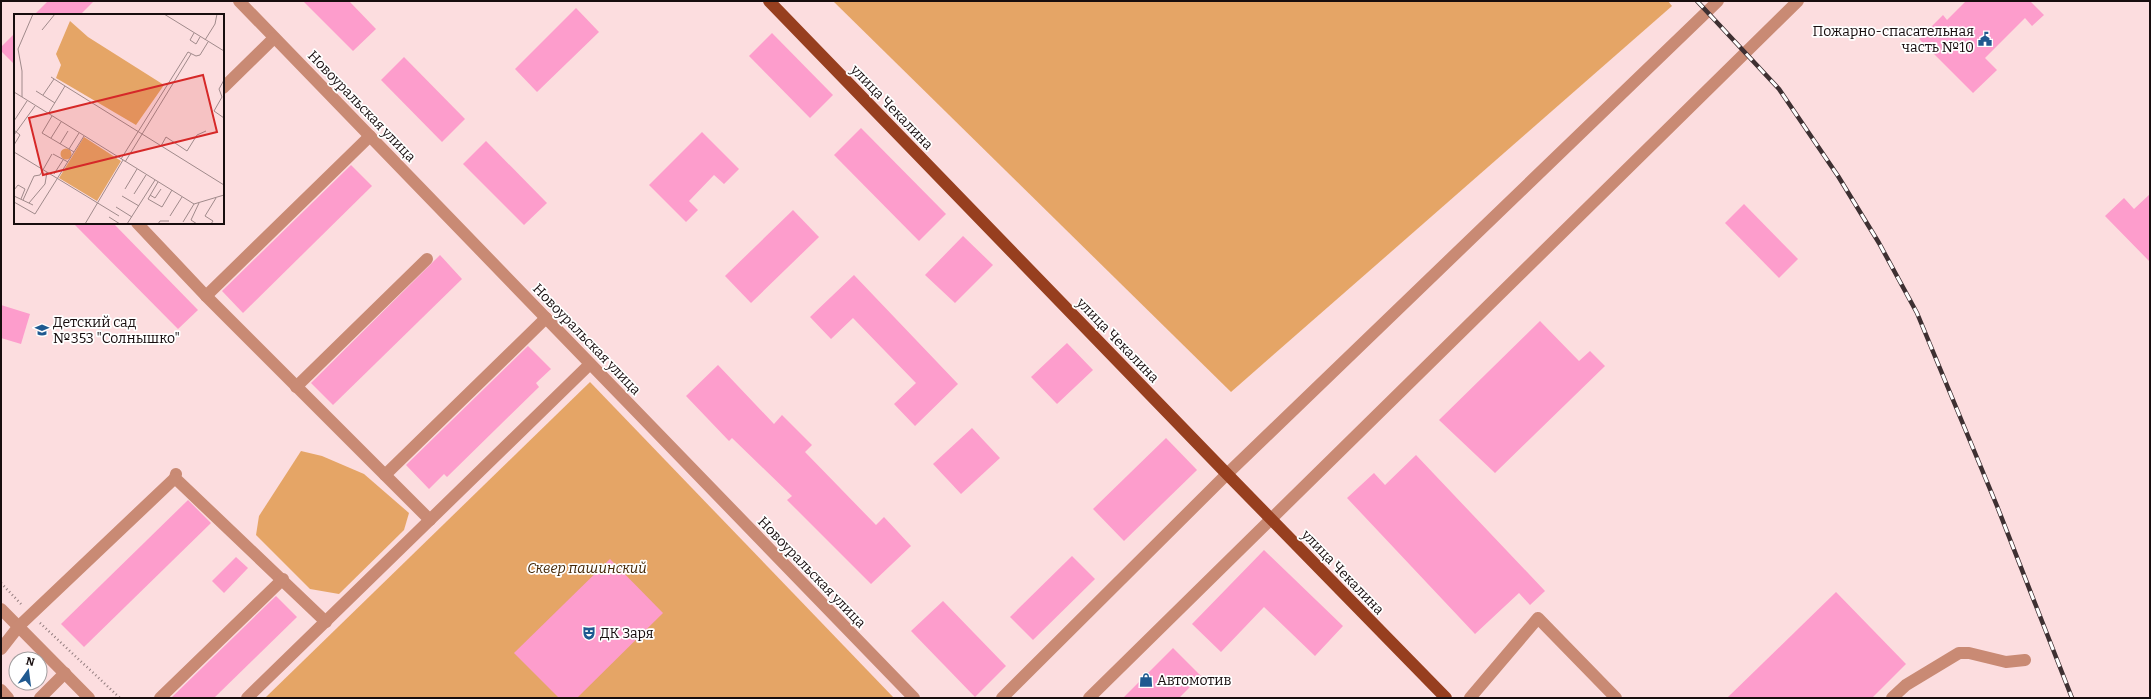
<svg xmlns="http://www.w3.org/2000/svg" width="2151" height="699" viewBox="0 0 2151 699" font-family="Bitter,serif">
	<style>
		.green { fill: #e5a566 }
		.building { fill: #fd9dcc }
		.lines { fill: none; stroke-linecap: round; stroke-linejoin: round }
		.path { stroke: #937d7f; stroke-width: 2.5; stroke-dasharray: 1 3; stroke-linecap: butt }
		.minor { stroke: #c98a74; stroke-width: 12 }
		.major { stroke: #973f1f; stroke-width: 12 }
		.rail-casing { stroke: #3e3032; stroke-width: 4.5 }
		.rail { stroke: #fff; stroke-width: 3; stroke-dasharray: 9; stroke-linecap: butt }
		.labels { text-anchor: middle; stroke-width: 3.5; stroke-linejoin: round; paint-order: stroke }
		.poi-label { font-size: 14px; fill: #170d0e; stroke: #fff; text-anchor: start }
		.street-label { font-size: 14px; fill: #170d0e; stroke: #fff }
		.park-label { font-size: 14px; font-style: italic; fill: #432605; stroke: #fff }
		.inset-road { fill: none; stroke: #a08a8b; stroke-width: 1 }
		.view { fill: #d62828; fill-opacity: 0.15; stroke: #d62828; stroke-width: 2 }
		.inset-edge { fill: none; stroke: #170d0e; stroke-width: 2 }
	</style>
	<rect width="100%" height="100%" fill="#fcdddf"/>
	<!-- green -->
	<g class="green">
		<path d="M833 1H1668L1672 6 1231 392Z"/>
		<path d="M590 382 894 698H265Z"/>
		<path d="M301 451 322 456 364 474 409 513 404 530 339 594 310 589 256 535 259 516Z"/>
	</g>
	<!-- building -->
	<g class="building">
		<path d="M48 1H94L80 15H34Z"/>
		<path d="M303 1H349L376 29 353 51Z"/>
		<path d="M1966 1H2030L2044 15 2032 26 2025 18 1985 58 1997 70 1973 93 1919 39 1943 15 1947 20Z"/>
		<path d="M576 8 599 32 537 92 515 69Z"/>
		<path d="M15 33V65L1 51V47Z"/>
		<path d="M772 33 833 95 810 118 749 56Z"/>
		<path d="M404 57 465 119 442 142 381 80Z"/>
		<path d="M861 128 946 214 919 241 834 155Z"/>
		<path d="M702 132 739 169 724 184 714 175 689 201 698 210 686 222 649 185Z"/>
		<path d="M486 141 547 203 524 225 463 164Z"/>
		<path d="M351 165 372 186 243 313 222 291Z"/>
		<path d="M2150 194V262L2105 216 2124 198 2134 209Z"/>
		<path d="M1744 204 1798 259 1779 278 1725 223Z"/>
		<path d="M793 210 819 237 751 303 725 276Z"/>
		<path d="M73 223H113L198 310 178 329Z"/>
		<path d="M963 236 993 265 955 303 925 275Z"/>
		<path d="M440 255 462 279 333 405 311 383Z"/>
		<path d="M854 275 958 384 915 426 894 404 916 383 853 318 831 339 810 317Z"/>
		<path d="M1 305 30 314 21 344 1 338Z"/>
		<path d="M1540 321 1579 361 1590 351 1605 366 1495 473 1439 420Z"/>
		<path d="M1067 343 1093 370 1057 404 1031 377Z"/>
		<path d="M528 346 551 369 536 383 539 387 447 477 444 474 429 489 406 465Z"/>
		<path d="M718 365 774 424 782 415 812 445 805 452 876 525 884 517 911 546 871 584 787 500 792 496 732 438 729 441 686 396Z"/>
		<path d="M972 428 1000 458 961 494 933 464Z"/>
		<path d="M1166 438 1197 470 1124 541 1093 509Z"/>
		<path d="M1416 455 1545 591 1530 605 1519 593 1475 634 1347 498 1374 473 1385 485Z"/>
		<path d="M188 500 211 523 84 647 61 624Z"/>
		<path d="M1264 550 1343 626 1315 656 1264 607 1221 652 1192 624Z"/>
		<path d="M1072 556 1095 579 1033 640 1010 617Z"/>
		<path d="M236 557 248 568 224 593 212 581Z"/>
		<path d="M610 559 663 613 577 698H559L514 653Z"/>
		<path d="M1836 592 1906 664 1872 698H1727Z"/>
		<path d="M276 596 297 617 214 698H171Z"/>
		<path d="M943 601 1006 666 975 697 911 631Z"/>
		<path d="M1173 648 1201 676 1179 698H1123Z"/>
	</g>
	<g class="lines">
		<!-- path -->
		<g class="path">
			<path d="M1 583 21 604"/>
			<path d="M40 623 120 698"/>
		</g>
		<!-- minor -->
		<g class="minor">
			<path d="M239 1 914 698"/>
			<path d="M223 88 274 38"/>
			<path d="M137 223 206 296 430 520"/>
			<path d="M206 296 370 136"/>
			<path d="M296 387 427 259"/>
			<path d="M176 474 175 478 326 622"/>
			<path d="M385 475 546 318"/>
			<path d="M1 609 89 698"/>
			<path d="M1 649 19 626 175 478"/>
			<path d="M1 690 8 698"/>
			<path d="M40 698 65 673"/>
			<path d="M160 698 283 579"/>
			<path d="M247 698 590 364"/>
			<path d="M1002 698 1227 474 1718 1"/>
			<path d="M1089 698 1798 1"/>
			<path d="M1470 698 1538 618 1616 698"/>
			<path d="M1892 698 1906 685 1959 653H1969L2006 662 2025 660"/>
		</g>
		<!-- major -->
		<path class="major" d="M769 1 1227 474 1446 698"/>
		<defs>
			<path id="rail" d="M1697 1 1779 89 1838 176 1879 243 1917 313 1997 506 2072 698"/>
		</defs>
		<!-- rail casing -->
		<use href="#rail" class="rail-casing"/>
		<!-- rail -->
		<use href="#rail" class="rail"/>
	</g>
	<!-- icons -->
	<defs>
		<symbol id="civic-bare" viewBox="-9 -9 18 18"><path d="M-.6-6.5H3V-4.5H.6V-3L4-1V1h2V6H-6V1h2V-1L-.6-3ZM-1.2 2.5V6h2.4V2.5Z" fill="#1f5990" stroke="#fff" stroke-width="2.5" paint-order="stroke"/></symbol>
		<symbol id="school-bare" viewBox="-9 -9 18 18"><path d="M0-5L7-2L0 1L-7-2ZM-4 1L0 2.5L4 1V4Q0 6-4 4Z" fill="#1f5990" stroke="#fff" stroke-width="2.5" paint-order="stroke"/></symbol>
		<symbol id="theatre-bare" viewBox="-9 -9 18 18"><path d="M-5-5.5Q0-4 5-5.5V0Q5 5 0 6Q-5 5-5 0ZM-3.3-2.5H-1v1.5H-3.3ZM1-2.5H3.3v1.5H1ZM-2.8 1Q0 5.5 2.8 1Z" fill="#1f5990" stroke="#fff" stroke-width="2.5" paint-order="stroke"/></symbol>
		<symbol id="shop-bare" viewBox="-9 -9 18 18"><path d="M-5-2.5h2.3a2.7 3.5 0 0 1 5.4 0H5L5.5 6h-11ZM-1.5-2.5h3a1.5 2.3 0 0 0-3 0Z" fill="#1f5990" stroke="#fff" stroke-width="2.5" paint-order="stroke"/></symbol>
	</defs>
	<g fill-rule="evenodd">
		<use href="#civic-bare" x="1975" y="29" width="20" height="20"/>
		<use href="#school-bare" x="32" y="320" width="20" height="20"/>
		<use href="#theatre-bare" x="579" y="623" width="20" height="20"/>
		<use href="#shop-bare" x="1136" y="670" width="20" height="20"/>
	</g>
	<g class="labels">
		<!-- poi labels -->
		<g class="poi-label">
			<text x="1974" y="36" text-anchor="end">Пожарно-спасательная<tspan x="1974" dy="16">часть №10</tspan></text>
			<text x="53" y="327">Детский сад<tspan x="53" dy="16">№353 "Солнышко"</tspan></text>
			<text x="600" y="638">ДК Заря</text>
			<text x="1157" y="685">Автомотив</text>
		</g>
		<!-- street labels -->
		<g class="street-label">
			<text transform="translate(362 106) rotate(46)" y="5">Новоуральская улица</text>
			<text transform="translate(892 107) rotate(46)" y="5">улица Чекалина</text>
			<text transform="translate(587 339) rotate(46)" y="5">Новоуральская улица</text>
			<text transform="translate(1118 340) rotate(46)" y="5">улица Чекалина</text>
			<text transform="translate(812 572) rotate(46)" y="5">Новоуральская улица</text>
			<text transform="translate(1343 572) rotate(46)" y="5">улица Чекалина</text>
		</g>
		<!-- park labels -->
		<g class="park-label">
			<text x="587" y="573">Сквер пашинский</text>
		</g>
	</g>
	<!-- overview -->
	<g transform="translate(14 14)">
		<rect width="210" height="210" fill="#fcdddf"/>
		<path d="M56 7 74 23 150 71 122 111 42 64 47 51 42 40ZM70 123 107 147 83 187 45 164ZM46.5 140a5.5 5.5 0 1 1 11 0a5.5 5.5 0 1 1-11 0Z" fill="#e5a566"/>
		<path class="inset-road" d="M150 0 210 37M28 16 41 0M180 19 176 26 182 30 186 23M191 26 201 10 203 0M210 66 205 75 208 83 200 97 210 104M51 72 210 171M22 77 41 89M0 78 180 190 210 181M29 81 40 65M8 83V57L4 35 19 0M34 100 51 72 37 63M38 102 28 119 60 138M0 107 13 87M0 116 6 121 0 131M0 121 21 92M37 124 47 108M46 130 54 117M147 132 152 123 173 137 183 121 192 117M55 135 65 119M0 138 105 202M39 140 54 148M107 145 174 38 182 42 186 41 194 28M111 148 177 40M40 160 49 146M144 168 134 185 148 193 158 176M111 175 123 155M0 176 4 171 11 175 7 185M120 180 132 161M136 181 141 184 147 175M0 182 19 191M108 182 125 192M9 186 20 162 26 161 38 140M0 188 21 200 70 122M15 189 31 170 33 158M102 193 118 203M156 202 168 183M95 203 106 210M169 208 180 190M71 210 109 146M113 210 141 166M144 210 146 207H155M183 210 177 206 185 189M197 210 199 207 191 202 202 184"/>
		<path class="view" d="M189 61 203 118 29 161 15 104Z"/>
		<rect width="210" height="210" class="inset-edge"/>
	</g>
	<!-- border -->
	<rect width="2151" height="699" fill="none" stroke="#170d0e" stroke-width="4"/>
	<!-- north arrow -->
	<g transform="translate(28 671) rotate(14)"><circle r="19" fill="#ffffff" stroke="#a29e9f"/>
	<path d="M0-3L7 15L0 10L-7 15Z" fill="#1f5990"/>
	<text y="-6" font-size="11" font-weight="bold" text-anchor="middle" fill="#170d0e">N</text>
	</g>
</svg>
